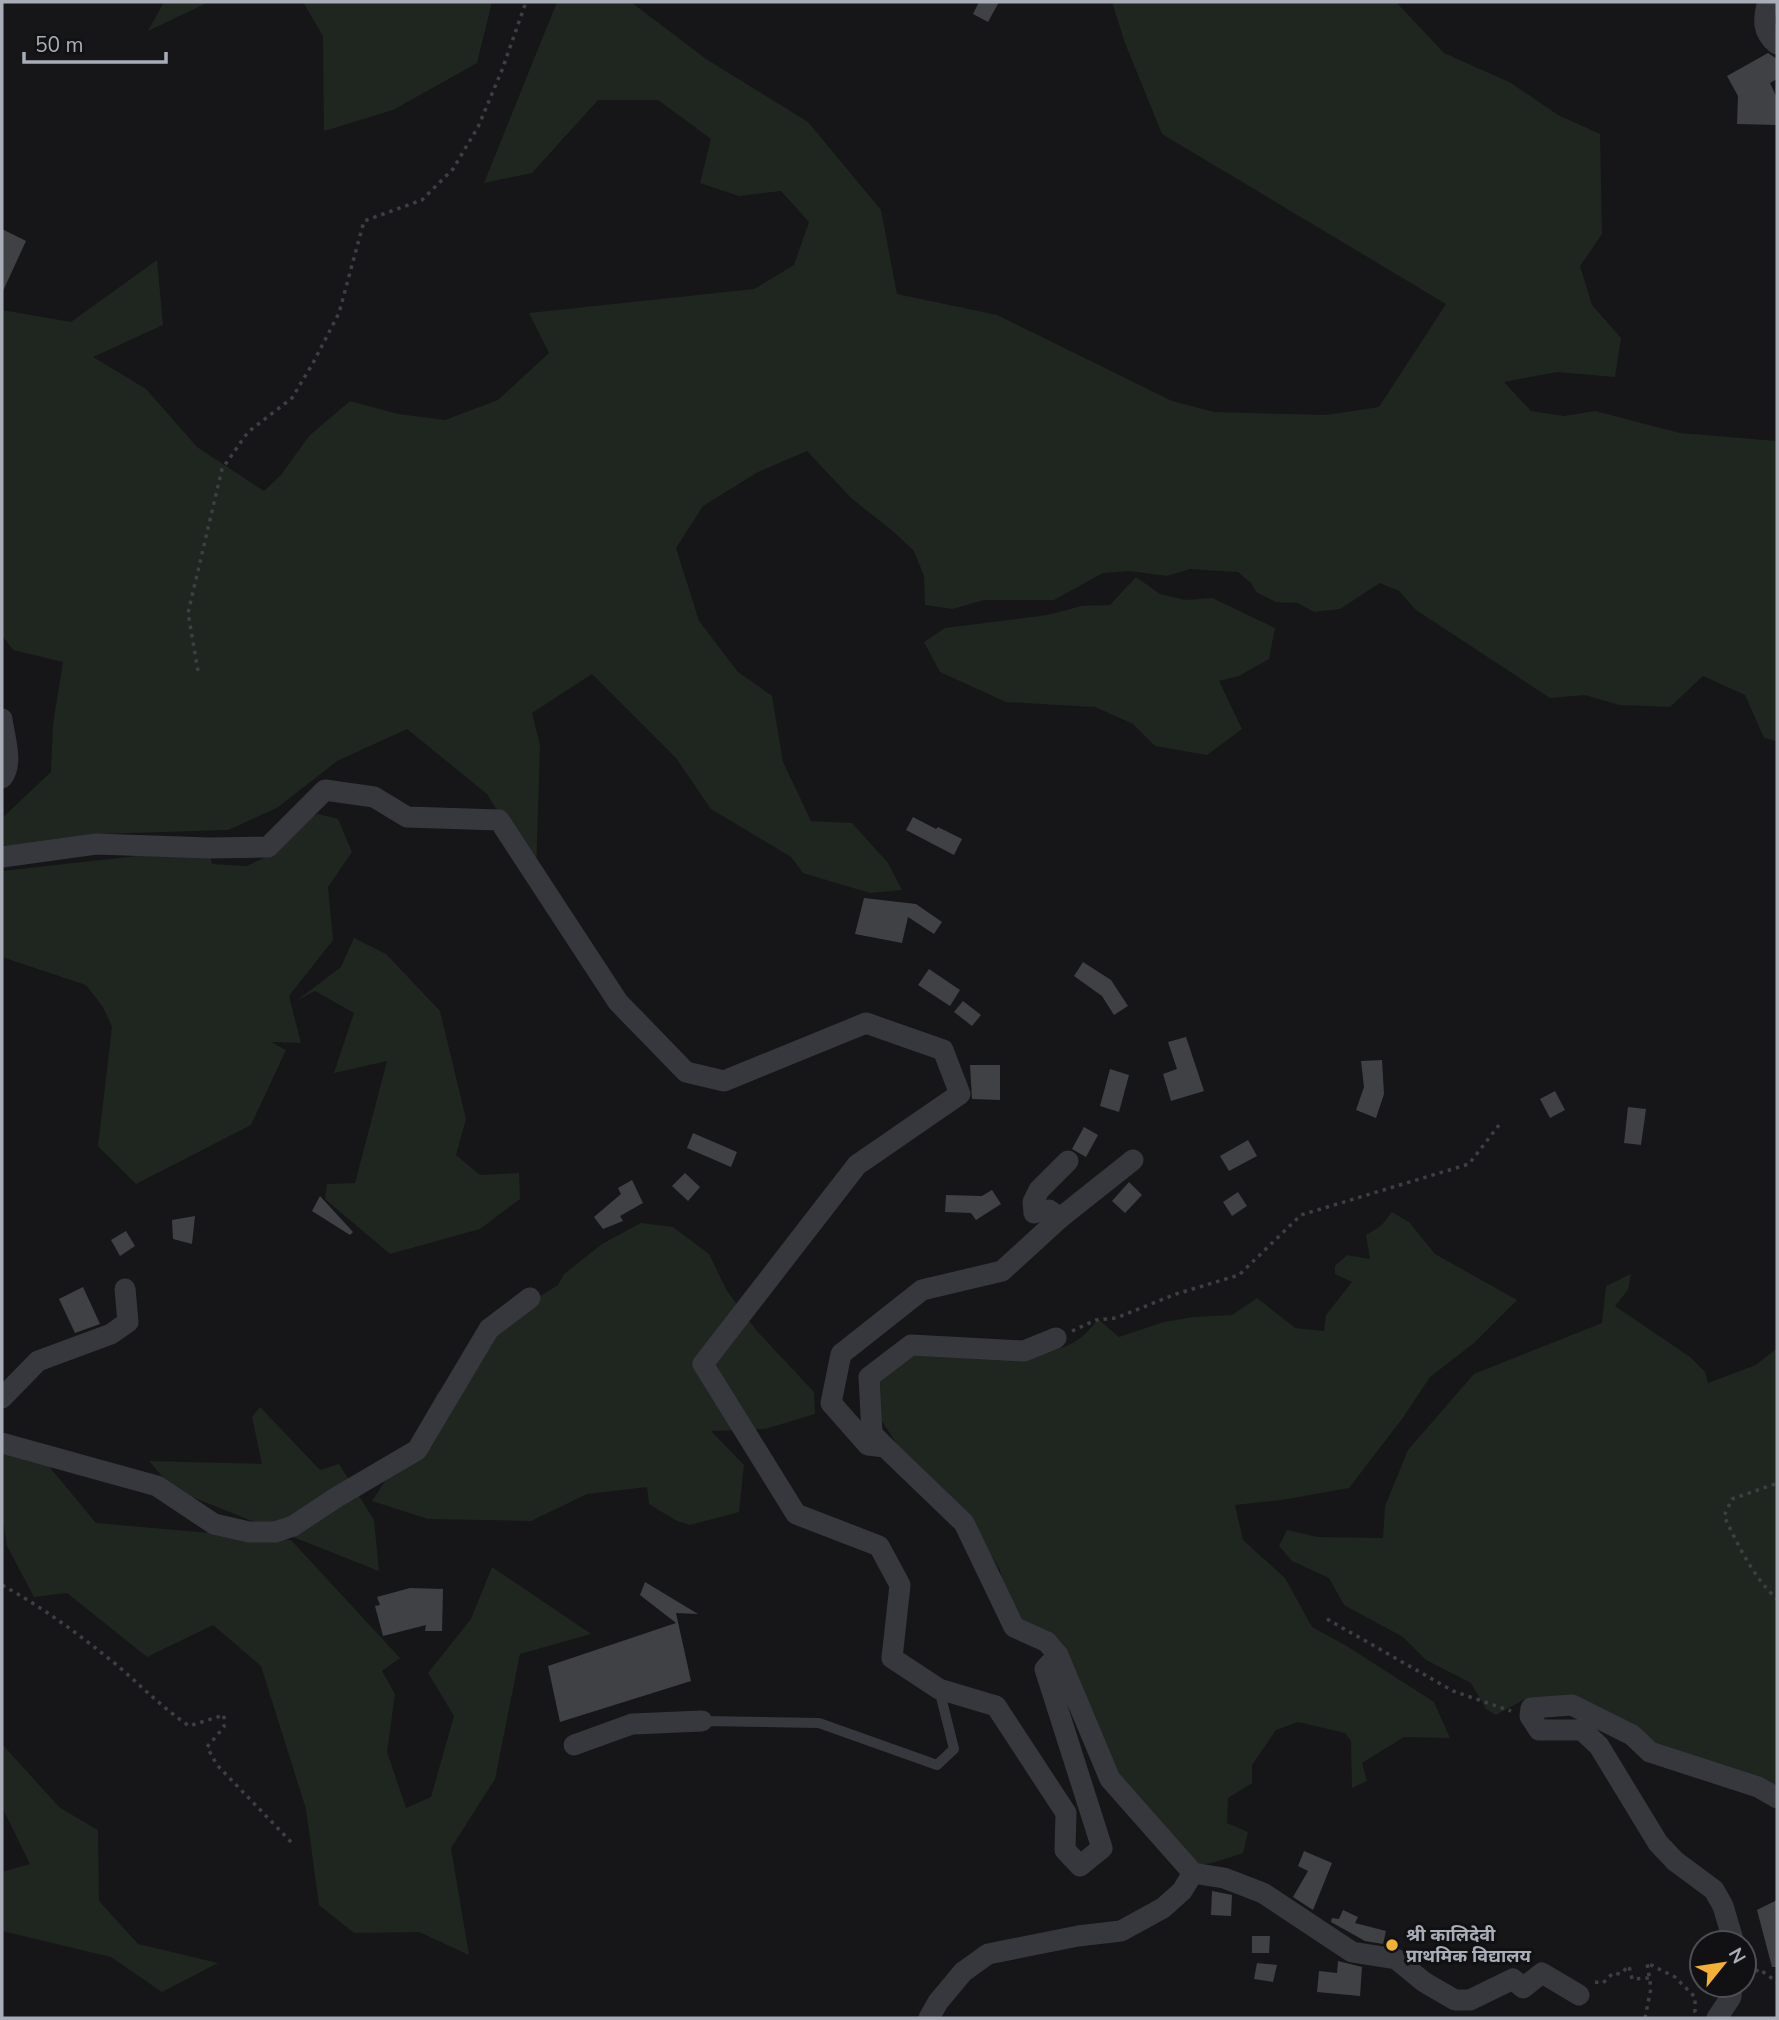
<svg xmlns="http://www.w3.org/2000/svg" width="1779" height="2020" viewBox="0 0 1779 2020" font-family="'Nunito Sans','Noto Sans Devanagari',sans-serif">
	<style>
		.green { fill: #1e261f }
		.building { fill: #404145 }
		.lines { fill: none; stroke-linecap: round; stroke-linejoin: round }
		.path { stroke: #3d3f44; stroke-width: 3.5; stroke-dasharray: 3.5 5; stroke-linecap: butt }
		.service { stroke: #37383d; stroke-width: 10 }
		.minor { stroke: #37383d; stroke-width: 21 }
		.poi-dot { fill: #f2b134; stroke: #111113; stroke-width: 2.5 }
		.labels { text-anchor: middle; stroke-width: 6; stroke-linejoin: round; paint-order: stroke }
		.poi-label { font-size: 18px; font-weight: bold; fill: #a8adb8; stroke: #111113; text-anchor: start }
	</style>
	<rect width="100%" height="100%" fill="#161618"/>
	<!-- green -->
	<g class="green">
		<path d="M164 2H209L148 31Z"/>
		<path d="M303 2H492L477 63 393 110 324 131 323 36Z"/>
		<path d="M557 2H631L706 59 808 122 881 210 897 294 997 315 1172 401 1214 412 1326 415 1379 407 1446 304 1162 134 1125 43 1112 2H1396L1444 53 1511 83 1558 115 1600 134 1602 234 1580 266 1592 305 1621 338 1615 377 1557 372 1504 382 1531 411 1564 416 1595 411 1680 433 1777 441V741L1764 738 1745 695 1703 676 1670 707 1619 705 1585 695 1550 698 1416 610 1399 591 1380 583 1340 609 1314 612 1298 603 1276 602 1256 592 1251 583 1238 572 1190 569 1167 576 1129 571 1103 573 1054 600H984L952 609 925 605 924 576 914 551 895 533 851 498 807 451 758 472 703 506 676 548 699 621 738 672 772 696 783 762 811 821 852 823 888 863 902 890 870 893 803 873 791 857 711 809 676 758 592 674 532 713 540 745 536 874 487 794 407 729 337 761 277 808 228 830 97 834 2 854V818L51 772 53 724 63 662 13 650 2 635V310L71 322 157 260 163 325 93 357 146 389 197 447 264 491 281 475 309 436 350 401 398 414 445 420 498 400 549 353 529 313 754 289 794 265 809 222 781 191 739 196 700 183 711 139 658 100H598L532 173 484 183Z"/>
		<path d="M1136 577 1160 594 1186 600 1212 598 1275 628 1269 659 1239 676 1219 681 1242 729 1207 755 1155 746 1133 724 1095 707 1006 702 940 672 924 642 945 628 1047 615 1082 606 1110 605Z"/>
		<path d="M318 814 338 819 352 852 328 887 333 940 289 996 301 1043 271 1042 286 1050 251 1125 136 1184 98 1146 112 1027 103 1007 86 985 2 957V871L209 848 212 864 247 866 278 851 284 831Z"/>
		<path d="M354 938 386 954 440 1011 466 1119 456 1155 480 1175 519 1173 520 1199 480 1229 390 1254 325 1199 327 1184 355 1183 387 1061 334 1073 354 1013 315 991 296 1001 341 967Z"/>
		<path d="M1392 1212 1409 1222 1435 1254 1517 1300 1474 1343 1430 1377 1402 1419 1349 1488 1282 1500 1235 1505 1243 1540 1285 1578 1312 1627 1345 1645 1434 1702 1450 1738 1404 1737 1362 1763 1367 1781 1352 1788 1351 1741 1345 1733 1298 1722 1276 1730 1252 1765V1783L1228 1798 1227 1823 1248 1832 1243 1853 1212 1863 1179 1867 1122 1807 1076 1687 1017 1618 1006 1599 1000 1570 965 1514 904 1455 876 1412 873 1384 903 1349 1047 1351C1070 1348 1084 1338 1098 1319L1119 1337 1164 1322 1193 1317 1232 1315 1257 1298 1295 1328 1324 1331 1326 1315 1352 1282 1335 1274V1266L1347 1255 1370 1259 1366 1235 1381 1226Z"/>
		<path d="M641 1223 673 1227 709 1254 727 1291 756 1330 814 1392 815 1414 765 1429 711 1431 744 1465 739 1512 690 1525 675 1520 649 1504 647 1487 587 1494 531 1521 428 1519 372 1501 411 1442 437 1394 507 1317 558 1285 564 1274 602 1244Z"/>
		<path d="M1631 1274 1628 1290 1615 1306 1690 1357 1705 1372 1708 1383 1756 1365 1777 1348V1794L1684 1765 1592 1719 1525 1699 1496 1715 1486 1709 1471 1683 1426 1660 1403 1637 1344 1605 1329 1578 1292 1561 1279 1546 1287 1530 1318 1537 1383 1538 1385 1506 1408 1450 1474 1374 1602 1323 1606 1286Z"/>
		<path d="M260 1407 320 1470 339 1464 374 1520 379 1571 174 1490 149 1461 262 1464 252 1417Z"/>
		<path d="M2 1452 47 1464 96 1523 291 1540 400 1658 382 1671 395 1694 387 1752 406 1808 431 1797 454 1716 428 1673 471 1619 492 1567 591 1634 520 1654 495 1779 451 1848 469 1955 419 1932 354 1933 319 1905 306 1809 261 1666 213 1625 147 1657 67 1593 34 1597 7 1546 2 1515Z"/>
		<path d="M2 1744 60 1808 98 1830 99 1901 138 1944 218 1963 162 1992 111 1957 2 1931V1872L30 1864 2 1807Z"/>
	</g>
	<!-- building -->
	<g class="building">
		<path d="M979 2H999L988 22 973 14Z"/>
		<path d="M1768 53 1777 59V79L1770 83 1777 98V125L1737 124 1738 96 1727 76Z"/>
		<path d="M2 229 26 241 2 293Z"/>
		<path d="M913 817 936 829 938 827 962 839 954 855 906 830Z"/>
		<path d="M864 898 916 904 942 922 934 934 908 917 902 943 855 934Z"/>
		<path d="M1083 962 1111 980 1128 1006 1114 1015 1102 996 1074 976Z"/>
		<path d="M929 969 960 990 950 1006 918 985Z"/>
		<path d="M963 1001 981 1015 972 1026 954 1012Z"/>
		<path d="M1186 1037 1204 1091 1171 1101 1163 1074 1177 1069 1168 1042Z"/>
		<path d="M1382 1060 1384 1094 1376 1118 1356 1110 1364 1087 1361 1061Z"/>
		<path d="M970 1065H1000V1100L972 1099Z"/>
		<path d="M1110 1069 1129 1075 1119 1112 1100 1106Z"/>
		<path d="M1555 1091 1565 1110 1550 1118 1540 1099Z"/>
		<path d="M1628 1107 1646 1109 1641 1145 1624 1143Z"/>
		<path d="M1084 1127 1098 1135 1086 1157 1072 1149Z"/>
		<path d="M693 1133 737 1152 731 1167 687 1148Z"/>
		<path d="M1248 1140 1257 1156 1229 1171 1220 1156Z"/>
		<path d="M685 1173 700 1187 688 1201 672 1186Z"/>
		<path d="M632 1180 643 1203 620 1216 623 1221 603 1229 594 1217 621 1194 618 1188Z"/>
		<path d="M1129 1182 1142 1195 1125 1213 1112 1201Z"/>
		<path d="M992 1190 1001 1204 976 1220 971 1213 945 1212 946 1195 982 1196Z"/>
		<path d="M1238 1192 1247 1206 1232 1216 1223 1202Z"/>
		<path d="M320 1196 353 1232 350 1235 312 1211Z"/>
		<path d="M195 1216 192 1244 173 1239 172 1220Z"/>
		<path d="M126 1231 135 1246 120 1256 111 1240Z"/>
		<path d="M83 1287 100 1324 75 1333 59 1299Z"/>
		<path d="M645 1582 698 1614 676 1613 691 1681 560 1722 548 1666 676 1623 640 1595Z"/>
		<path d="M410 1588 443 1589 442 1631H425L426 1625 383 1636 375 1606 380 1605 377 1597Z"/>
		<path d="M1304 1851 1332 1863 1313 1910 1293 1897 1308 1871 1298 1866Z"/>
		<path d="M1212 1891 1232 1895 1231 1916 1211 1915Z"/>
		<path d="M1777 1900V1967H1772L1757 1910Z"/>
		<path d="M1343 1910 1358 1917 1355 1923 1386 1931 1383 1944 1365 1941 1331 1922 1332 1918 1339 1919Z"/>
		<path d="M1252 1936H1270L1269 1953H1252Z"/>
		<path d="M1338 1961 1362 1967 1360 1996 1317 1992 1319 1971 1337 1973Z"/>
		<path d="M1257 1963 1277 1965 1273 1982 1254 1979Z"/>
	</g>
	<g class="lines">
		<!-- path -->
		<g class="path">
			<path d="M198 671 188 613 222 469 248 432 292 398 313 363 339 313 364 221 422 200 453 169 478 127 502 70 526 2"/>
			<path d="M1072 1331 1096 1320 1116 1318 1176 1294 1239 1275 1301 1215 1469 1164 1499 1125"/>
			<path d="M1775 1484 1732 1499 1724 1516C1738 1545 1753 1577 1777 1599"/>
			<path d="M2 1585C44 1608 81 1636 118 1666 142 1687 163 1708 189 1726L224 1715V1727L207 1747 217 1765 294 1845"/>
			<path d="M1327 1619 1453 1691 1511 1711"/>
			<path d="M1749 1977 1759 1969 1777 1982"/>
			<path d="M1595 1982 1603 1983 1613 1973 1620 1974 1629 1966 1632 1979 1649 1978"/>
			<path d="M1645 2018 1651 1988 1647 1963 1675 1977 1695 1997V2012L1697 2015"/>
		</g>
		<!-- service -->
		<path class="service" d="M702 1721 819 1723 937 1765 954 1749 939 1689"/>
		<!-- minor -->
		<g class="minor">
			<path d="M1768 2C1763 19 1762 32 1777 44"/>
			<path d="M2 719C4 737 14 763 2 778"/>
			<path d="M2 857 96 844 209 848 268 847 325 790 374 797 407 817 499 820 618 1002 686 1072 724 1081 866 1023 943 1050 960 1094 857 1165 703 1364 796 1514 879 1546 900 1585 892 1658 939 1689 996 1706 1066 1813 1065 1850 1080 1866 1102 1848 1045 1669 1058 1655 1110 1779 1193 1873 1224 1878 1263 1893 1352 1952 1396 1959 1424 1982 1455 2000H1470L1513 1979 1523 1988 1542 1973 1579 1995"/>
			<path d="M1060 1218 1049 1210 1034 1213 1033 1202 1039 1190 1068 1161"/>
			<path d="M2 1398 38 1361 111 1334 128 1322 125 1289"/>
			<path d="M2 1443 157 1486 214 1524 249 1532H275L293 1526 337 1497 417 1450 489 1329 530 1298"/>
			<path d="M885 1447 872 1434 869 1377 911 1345 1024 1351 1056 1338"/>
			<path d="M1058 1655 1047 1642 1014 1627 964 1523 885 1447 868 1445 831 1403 841 1354 922 1290 1002 1271 1060 1218 1133 1160"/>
			<path d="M574 1745 632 1724 702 1721"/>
			<path d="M1734 1943 1723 1906 1714 1890 1675 1861 1658 1843 1599 1746 1582 1730H1539L1530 1716 1531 1708 1572 1705 1632 1735 1650 1752 1758 1787 1777 1798"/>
			<path d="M929 2018 938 2002 963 1972 988 1954 1078 1936 1121 1931 1163 1908 1182 1891 1193 1873"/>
			<path d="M1717 2018 1731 1997 1732 1985"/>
		</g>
	</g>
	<!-- markers -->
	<circle class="poi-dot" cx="1392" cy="1945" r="7"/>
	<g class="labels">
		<!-- poi labels -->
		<g class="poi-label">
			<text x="1406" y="1941">श्री कालिदेवी<tspan x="1406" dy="21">प्राथमिक विद्यालय</tspan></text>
		</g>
	</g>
	<!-- border -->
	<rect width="1779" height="2020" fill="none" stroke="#a8adb8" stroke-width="7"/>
	<!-- north arrow -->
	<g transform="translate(1723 1964) rotate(60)"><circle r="33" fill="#111113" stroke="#4d4f55" stroke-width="2"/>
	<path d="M0-5L12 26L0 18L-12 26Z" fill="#f2b134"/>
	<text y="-10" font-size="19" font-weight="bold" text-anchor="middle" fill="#a8adb8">N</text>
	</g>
	<!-- scale -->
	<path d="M24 52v10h142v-10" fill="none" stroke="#a8adb8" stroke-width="3.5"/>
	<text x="35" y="52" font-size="21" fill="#a8adb8" stroke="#111113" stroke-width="5" paint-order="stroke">50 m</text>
</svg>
